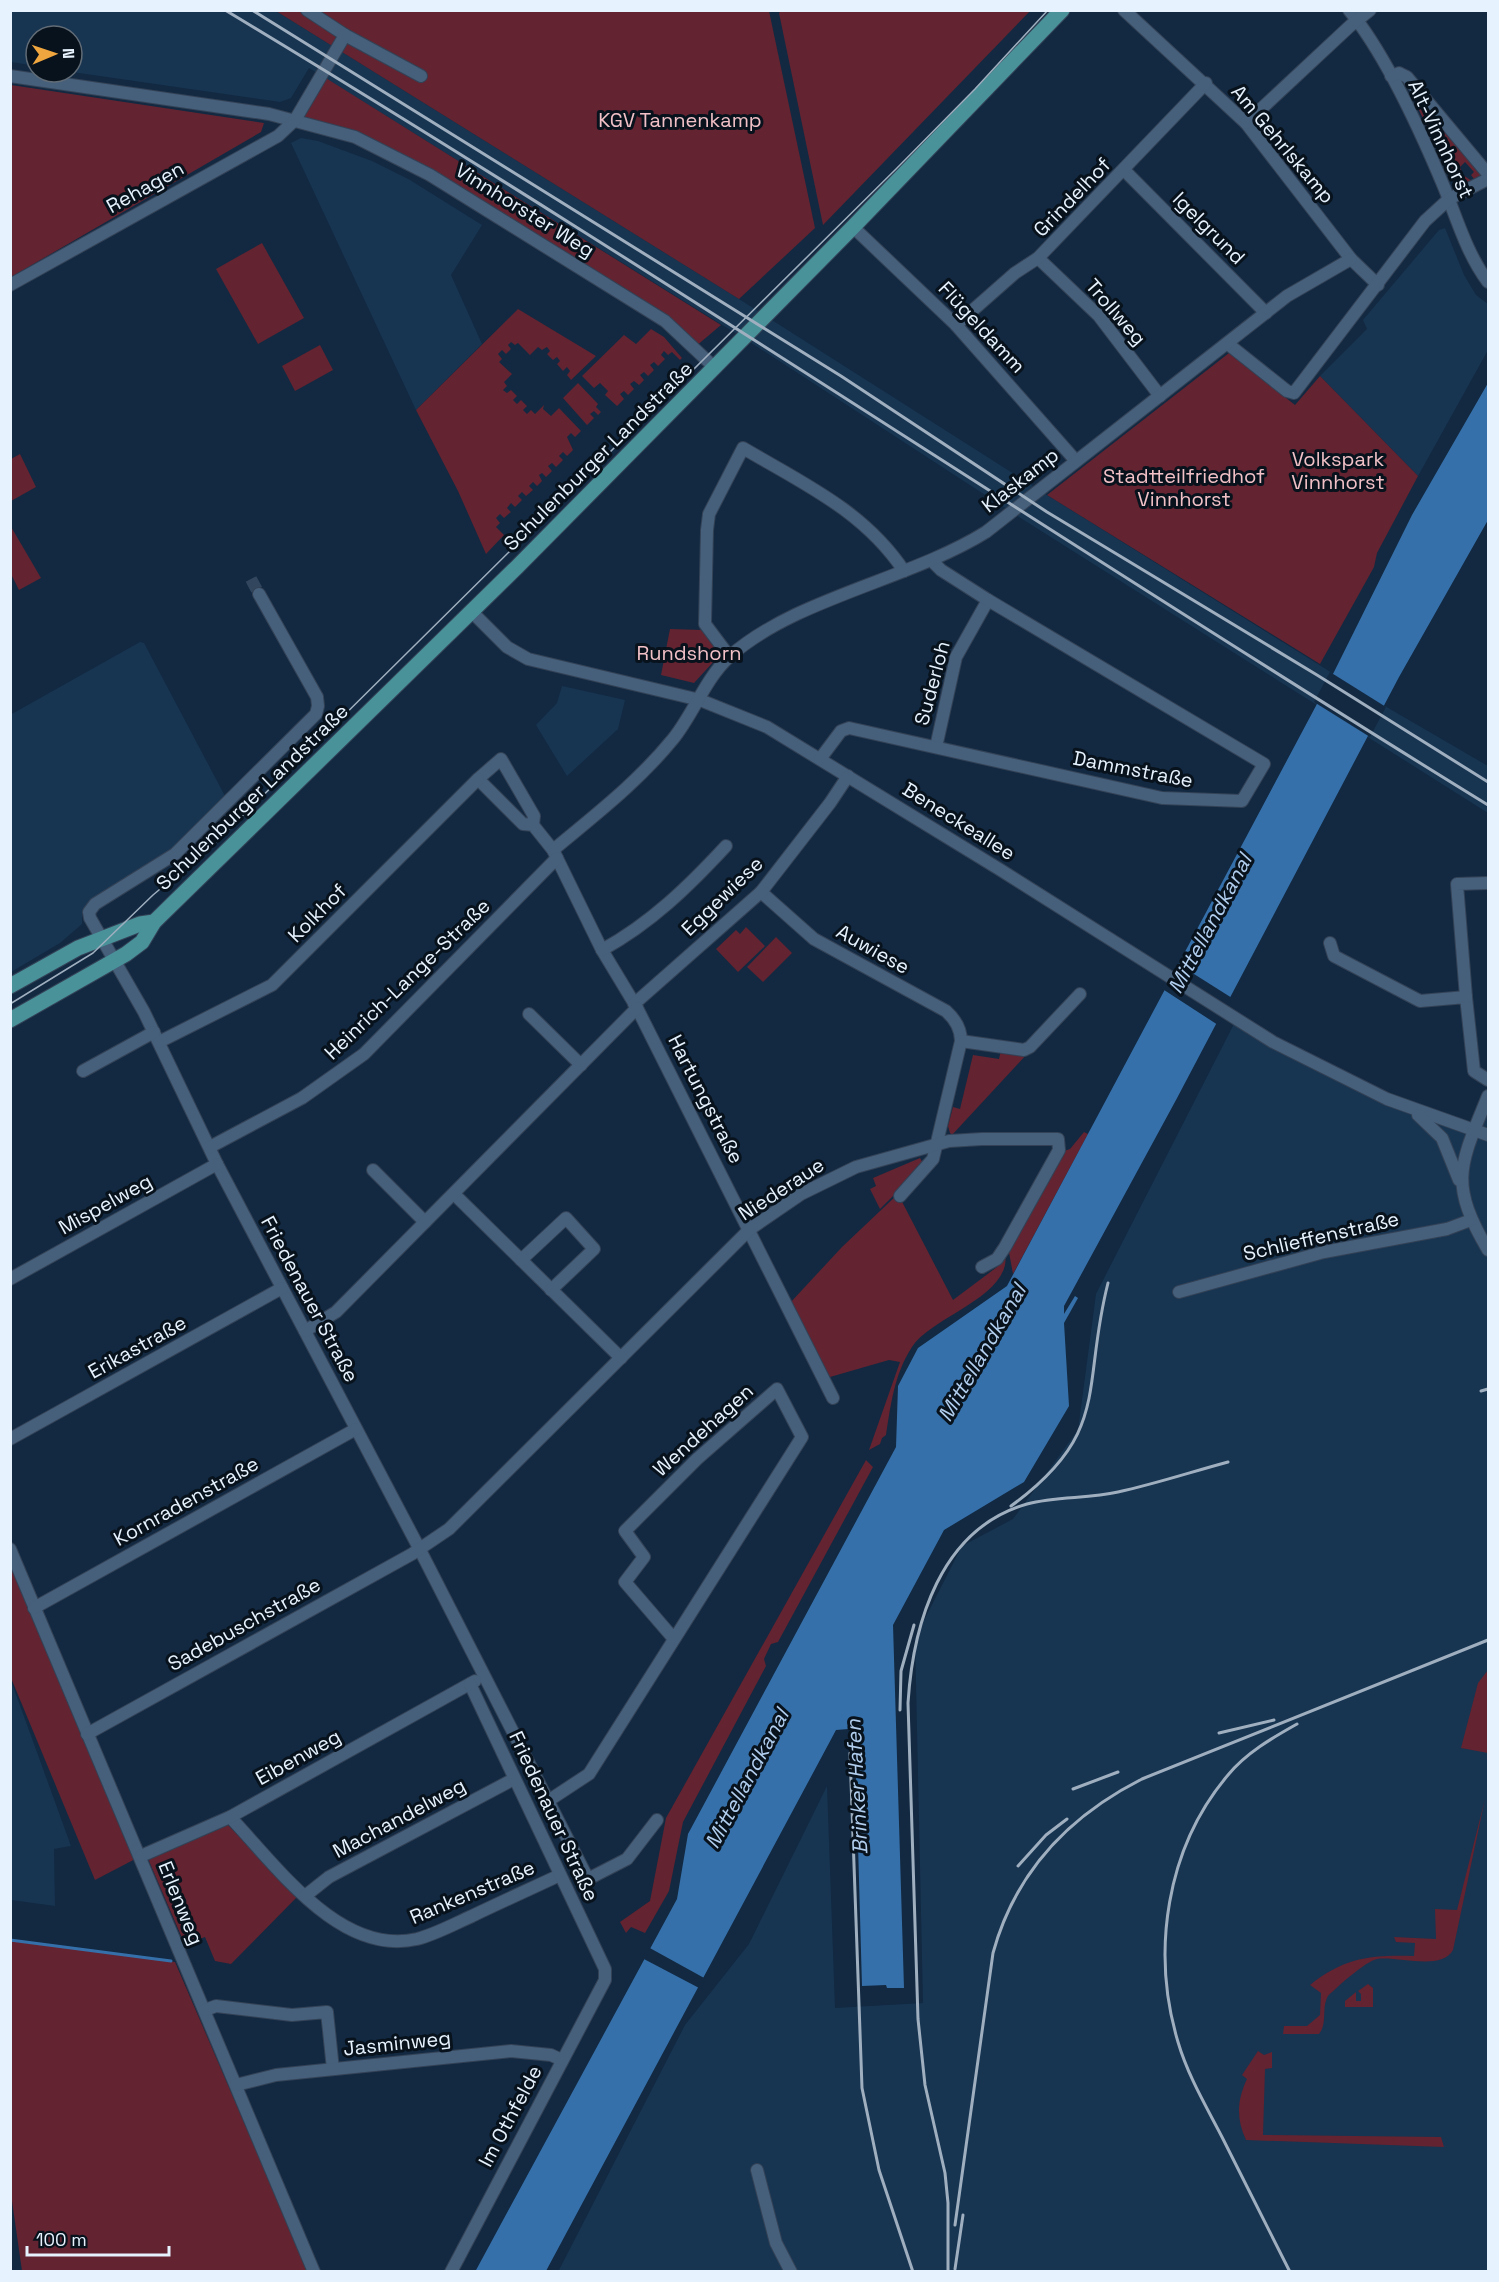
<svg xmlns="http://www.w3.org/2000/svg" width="1499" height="2282" viewBox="0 0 1499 2282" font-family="'Space Grotesk',sans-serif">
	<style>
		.built { fill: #173451 }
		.green { fill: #632330 }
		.water { fill: #3670aa }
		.pier { fill: #122941 }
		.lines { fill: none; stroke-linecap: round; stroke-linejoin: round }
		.stream { stroke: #3670aa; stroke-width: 3 }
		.minor-tunnel { stroke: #32475d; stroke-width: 12; stroke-dasharray: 12 6; stroke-linecap: butt }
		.minor-casing { stroke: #334256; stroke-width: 14 }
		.major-casing { stroke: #334256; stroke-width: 17 }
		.minor { stroke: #465f7a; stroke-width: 12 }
		.major { stroke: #49929a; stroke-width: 15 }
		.tram { stroke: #9fafbf; stroke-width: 1.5 }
		.rail { stroke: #9fafbf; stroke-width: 3 }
		.labels { text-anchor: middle; stroke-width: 6; stroke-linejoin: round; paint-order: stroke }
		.park-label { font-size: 20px; fill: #f2c1c7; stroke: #08121c }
		.street-label { font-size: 20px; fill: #e6f2fe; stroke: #08121c }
		.water-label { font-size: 21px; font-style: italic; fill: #b1ceef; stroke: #08121c }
	</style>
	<rect width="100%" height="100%" fill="#122941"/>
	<!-- built -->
	<g class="built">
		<path d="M10 11H276L739 299 1047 495 1390 709 1488 766V813L1019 517 753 344 309 68 291 98 280 102 72 72V36H36V66L11 62Z"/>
		<path d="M301 138 318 141 372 161 410 180 482 225 451 275 482 344 416 410 291 143Z"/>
		<path d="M1445 228 1464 275 1476 295 1488 304V350L1418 476 1320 376 1367 329 1363 320 1439 230Z"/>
		<path d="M140 642 144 643 226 798 172 851 90 902 82 913V924L60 943 11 972 10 715Z"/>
		<path d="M562 686 625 700 618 729 567 776 536 725 557 703Z"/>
		<path d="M1236 1020 1273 1042 1473 1132 1488 1108V2271L558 2272 685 2025 749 1944 827 1786 835 2008 923 2003 915 1638 962 1546 1013 1519 1078 1430 1096 1294Z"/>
		<path d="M10 1678 71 1846 54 1849 55 1906 11 1900Z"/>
	</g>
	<!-- green -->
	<g class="green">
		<path d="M276 11H769L815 228 739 299Z"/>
		<path d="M781 11V10L1030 11 823 225 779 13Z"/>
		<path d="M321 75 721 325 695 347 401 158 295 120Z"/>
		<path d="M10 86 11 85 264 123 261 132 11 277Z"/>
		<path d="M1423 101 1482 175 1474 179 1471 175 1474 172 1465 162 1460 167 1463 175 1472 181 1457 189 1417 106Z"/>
		<path d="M262 243 304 318 258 344 216 269Z"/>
		<path d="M518 309 596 356 571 380 567 375 570 371 567 367 563 371 557 364 560 361 557 357 553 360 547 354 550 351 547 347 542 350 538 347 530 355 518 343 515 345 511 342 508 345 511 349 506 354 502 350 498 354 502 359 499 362 512 374 504 382 507 386 503 390 507 393 511 390 517 396 513 400 517 404 521 400 527 406 523 410 527 414 531 410 535 414 544 405 543 409 551 416 559 408 581 431 575 437 571 433 567 437 573 450 567 456 563 452 559 456 563 460 556 467 552 463 548 466 552 471 546 477 542 473 539 475 542 481 537 486 533 482 529 486 533 490 526 496 522 492 518 496 522 500 515 507 511 503 507 508 511 512 504 518 500 514 496 518 500 523 496 527 504 535 486 554 458 491 416 410Z"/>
		<path d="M651 329 664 337 682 358 680 360 672 352 668 355 664 351 661 355 665 359 658 366 654 362 650 365 654 370 648 376 644 372 640 375 644 380 639 385 634 381 630 384 634 389 628 395 624 391 620 394 624 399 617 406 605 395 608 391 600 383 594 388 582 376 624 335 636 344Z"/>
		<path d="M320 345 333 370 295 391 282 366Z"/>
		<path d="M1229 353 1295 405 1320 376 1418 476 1377 553 1374 567 1320 664 1047 495Z"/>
		<path d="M578 383 598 404 596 407 601 412 598 415 594 411 590 414 594 418 587 425 563 398Z"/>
		<path d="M20 454 36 487 11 501V459Z"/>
		<path d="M10 525 41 578 19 590 11 574Z"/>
		<path d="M670 629 703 630 717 648 716 659 694 683 661 675Z"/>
		<path d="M746 927 765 946 738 972 716 949 736 930 740 934Z"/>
		<path d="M776 937 792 953 763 982 747 967Z"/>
		<path d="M1001 1050 1027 1054 952 1135 950 1133 948 1126 953 1107 960 1109 973 1055 999 1059Z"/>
		<path d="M1084 1132 1088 1134 1013 1274 1008 1247 1061 1152 1070 1149Z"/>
		<path d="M920 1158 924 1165 880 1209 870 1189 876 1186 873 1178Z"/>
		<path d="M898 1194 953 1300 997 1267 1005 1253C1013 1296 932 1316 912 1347 894 1375 891 1404 886 1435L882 1438 880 1444 869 1450 900 1362 889 1360 830 1377 790 1303 842 1247Z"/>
		<path d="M866 1460 873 1467 778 1642 771 1644 764 1659 766 1666 683 1822 669 1891 645 1933 631 1927 626 1933 620 1922 650 1901 666 1818Z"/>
		<path d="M10 1545 141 1856 95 1880 11 1678Z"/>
		<path d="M1488 1670V1753L1461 1748 1478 1683Z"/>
		<path d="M1485 1799 1453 1950C1442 1971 1398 1956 1377 1959 1366 1961 1337 1987 1328 1996 1321 2008 1328 2023 1319 2034H1283L1284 2026H1307L1320 2015 1321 1993 1310 1985C1345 1957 1372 1955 1414 1956L1415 1943 1396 1942 1394 1937 1436 1939 1435 1909 1457 1910Z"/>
		<path d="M228 1825 298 1896 231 1964 215 1961 205 1937 185 1945 149 1861 150 1858Z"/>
		<path d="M10 1941 175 1962 308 2271H22L10 2187Z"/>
		<path d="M1368 1984 1373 1988V2007H1345V2001L1356 1992V2001H1361V1994L1358 1991Z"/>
		<path d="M1258 2051 1264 2055 1272 2052V2068L1265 2069 1263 2135 1441 2137 1444 2147 1246 2140C1236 2119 1237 2100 1247 2079L1242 2075Z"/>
	</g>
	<!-- water -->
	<path class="water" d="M1488 383V520L1399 677 1176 1100 1064 1306V1314L1075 1296 1078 1298 1064 1323 1069 1406 1024 1482 944 1530 893 1625 904 1988H887L886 1985 862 1986 855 1738 848 1729 836 1730 828 1745 546 2271 475 2272 677 1899 688 1834 896 1447 898 1386 918 1348 1007 1286 1334 672 1412 515Z"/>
	<!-- pier -->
	<g class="pier">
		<path d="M1330 672 1386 707 1370 737 1314 702Z"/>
		<path d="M1175 962 1232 998 1218 1025 1161 988Z"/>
		<path d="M648 1947 706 1979 701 1989 642 1958Z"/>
	</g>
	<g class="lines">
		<!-- stream -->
		<path class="stream" d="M10 1940 171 1961"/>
		<!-- minor-tunnel -->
		<path class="minor-tunnel" d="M251 579 259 594"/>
		<defs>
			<g id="minor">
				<path d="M307 10 345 35 421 76"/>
				<path d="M1124 10 1246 123 1351 259 1378 285"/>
				<path d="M1349 10C1387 56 1421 132 1444 187 1457 219 1467 254 1488 282"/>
				<path d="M10 76 269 114 355 137 430 175 665 321 714 367"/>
				<path d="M1391 76 1399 73 1407 77 1488 174"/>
				<path d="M1246 123 1350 26 1370 10"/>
				<path d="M1125 171 1266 313"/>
				<path d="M853 227 956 325 1076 461"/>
				<path d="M1038 258 1099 316 1160 396"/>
				<path d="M10 285 278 136 295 120 345 35"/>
				<path d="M956 325 1015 273 1038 258 1206 83"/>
				<path d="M1228 344 1287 391 1294 393 1425 221 1449 199 1488 179"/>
				<path d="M259 594 317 697 318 706 316 714 175 854 95 904 89 912 90 918 144 1012 217 1164 419 1548 588 1879 627 1859 657 1820"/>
				<path d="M472 612 507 647 528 659 700 700 767 727 999 869 1273 1042 1387 1099 1488 1135"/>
				<path d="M729 656 705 624 707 530 709 514 743 448C804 484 864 511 904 571"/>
				<path d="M936 747 956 657 988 600"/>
				<path d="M820 759 841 731 849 728 1162 798 1242 801 1264 764 988 600 941 570 932 561"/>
				<path d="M533 825 534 816 501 759 478 779 523 824 533 825 553 850 602 950 637 1008 833 1398"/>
				<path d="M553 850C595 815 638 782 673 739 694 713 705 679 729 657 795 598 909 580 986 532L1287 296 1351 259"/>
				<path d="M761 892 814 939 946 1011C955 1019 961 1028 961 1041L933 1159 900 1196"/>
				<path d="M1330 943 1334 956 1420 1001 1466 997 1474 1071 1488 1080"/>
				<path d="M602 950C651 923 688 887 726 846"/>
				<path d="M1466 997 1457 884 1488 883"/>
				<path d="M634 1004 761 892 830 803 848 776"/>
				<path d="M529 1014 581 1065"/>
				<path d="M961 1041 1024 1050 1030 1047 1080 994"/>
				<path d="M159 1042 272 985 478 779"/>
				<path d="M83 1071 154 1032"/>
				<path d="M1488 1096C1460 1165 1448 1182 1488 1250"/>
				<path d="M1418 1115 1442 1138 1459 1180"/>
				<path d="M210 1147 302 1098 364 1054 557 858"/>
				<path d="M373 1170 425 1222"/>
				<path d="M454 1194 621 1358"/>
				<path d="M521 1260 566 1218 594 1249 551 1290"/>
				<path d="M10 1279 217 1164"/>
				<path d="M1179 1292 1324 1252 1447 1229 1471 1220"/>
				<path d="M305 1331 336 1312 637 1008"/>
				<path d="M10 1439 282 1288"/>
				<path d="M10 1549 314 2272"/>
				<path d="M34 1608 356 1429"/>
				<path d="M87 1734 412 1554 449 1529 750 1229 801 1194 856 1167 949 1141 982 1139H1058L1059 1150 1005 1247 997 1259 982 1267"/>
				<path d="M548 1801 589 1774 802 1437 777 1389 697 1459 625 1531 644 1557 625 1582 674 1639"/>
				<path d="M230 1817C276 1865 340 1957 417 1939 436 1934 454 1924 472 1916 501 1902 530 1889 560 1875"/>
				<path d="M141 1856 230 1817 475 1681"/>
				<path d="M305 1896 329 1877 514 1779"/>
				<path d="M205 2010 216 2006 292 2015 327 2012 333 2069"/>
				<path d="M236 2085 276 2075 511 2051 551 2055 562 2060"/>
				<path d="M757 2170 776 2243 791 2272"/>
				<path d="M451 2272 605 1980V1969L470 1684"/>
			</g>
			<g id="major">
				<path d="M10 986 78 948 140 924 154 922"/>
				<path d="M10 1020 126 954 142 942 154 922 517 567 853 227 1062 10"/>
			</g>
		</defs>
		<!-- minor casing -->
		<use href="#minor" class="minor-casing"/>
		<!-- major casing -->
		<use href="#major" class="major-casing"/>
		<!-- minor -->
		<use href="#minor" class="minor"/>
		<!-- major -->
		<use href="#major" class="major"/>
		<!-- tram -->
		<path class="tram" d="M10 1004 93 953 153 895 217 841 896 169 975 89 1048 10"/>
		<!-- rail -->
		<g class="rail">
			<path d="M225 10C652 267 1065 545 1488 805"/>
			<path d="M252 10 841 376 1047 512 1317 675 1488 782"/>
			<path d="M1481 1391 1488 1389"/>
			<path d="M1011 1506C1112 1432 1081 1388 1108 1283"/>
			<path d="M900 1710 901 1671 914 1625"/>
			<path d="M1219 1733 1274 1720"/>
			<path d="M850 1753 862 2088 879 2170 913 2272"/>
			<path d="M1073 1789 1118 1772"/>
			<path d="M1018 1866 1046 1835 1067 1819"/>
			<path d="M955 2225 993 1953C1015 1873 1069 1816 1142 1779L1488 1640"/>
			<path d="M955 2269 963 2215"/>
			<path d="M948 2272V2203L945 2173 925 2085 918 2019 908 1703C913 1624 940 1529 1027 1504 1057 1496 1088 1499 1118 1492 1155 1484 1191 1472 1228 1462"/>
			<path d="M1290 2272C1267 2227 1245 2182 1222 2137 1206 2106 1188 2076 1178 2042 1151 1952 1166 1848 1228 1775 1246 1753 1272 1738 1297 1724"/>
		</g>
	</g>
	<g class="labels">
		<!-- park labels -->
		<g class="park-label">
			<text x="680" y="127">KGV Tannenkamp</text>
			<text x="1338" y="466">Volkspark<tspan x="1338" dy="23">Vinnhorst</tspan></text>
			<text x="1184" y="483">Stadtteilfriedhof<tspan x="1184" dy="23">Vinnhorst</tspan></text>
			<text x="689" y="660">Rundshorn</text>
		</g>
		<!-- street labels -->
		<g class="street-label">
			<text transform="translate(1441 139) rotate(65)" y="7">Alt-Vinnhorst</text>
			<text transform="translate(1283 144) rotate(50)" y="7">Am Gehrlskamp</text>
			<text transform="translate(145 187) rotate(-29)" y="7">Rehagen</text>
			<text transform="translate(1072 197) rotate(-46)" y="7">Grindelhof</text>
			<text transform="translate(525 210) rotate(32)" y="7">Vinnhorster Weg</text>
			<text transform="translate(1209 228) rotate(45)" y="7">Igelgrund</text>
			<text transform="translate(1116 312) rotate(49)" y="7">Trollweg</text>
			<text transform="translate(982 327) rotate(47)" y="7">Flügeldamm</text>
			<text transform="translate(598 456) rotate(-45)" y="7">Schulenburger Landstraße</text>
			<text transform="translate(1020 480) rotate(-38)" y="7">Klaskamp</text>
			<text transform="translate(932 683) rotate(-75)" y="7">Suderloh</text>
			<text transform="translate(1133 769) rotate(11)" y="7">Dammstraße</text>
			<text transform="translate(252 797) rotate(-44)" y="7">Schulenburger Landstraße</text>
			<text transform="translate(959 821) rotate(32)" y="7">Beneckeallee</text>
			<text transform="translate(722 896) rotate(-44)" y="7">Eggewiese</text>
			<text transform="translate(317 913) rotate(-45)" y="7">Kolkhof</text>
			<text transform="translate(873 949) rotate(29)" y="7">Auwiese</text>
			<text transform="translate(407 979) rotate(-44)" y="7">Heinrich-Lange-Straße</text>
			<text transform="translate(706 1099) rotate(63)" y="7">Hartungstraße</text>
			<text transform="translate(781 1189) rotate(-33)" y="7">Niederaue</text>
			<text transform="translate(105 1204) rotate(-29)" y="7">Mispelweg</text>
			<text transform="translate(1321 1236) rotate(-13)" y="7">Schlieffenstraße</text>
			<text transform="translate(310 1299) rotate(62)" y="7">Friedenauer Straße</text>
			<text transform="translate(137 1347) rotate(-29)" y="7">Erikastraße</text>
			<text transform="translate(703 1430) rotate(-42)" y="7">Wendehagen</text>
			<text transform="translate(186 1501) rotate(-29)" y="7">Kornradenstraße</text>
			<text transform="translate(244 1624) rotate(-29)" y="7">Sadebuschstraße</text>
			<text transform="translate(298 1757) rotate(-29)" y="7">Eibenweg</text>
			<text transform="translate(554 1816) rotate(65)" y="7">Friedenauer Straße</text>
			<text transform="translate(399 1818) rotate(-28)" y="7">Machandelweg</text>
			<text transform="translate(472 1892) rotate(-23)" y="7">Rankenstraße</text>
			<text transform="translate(181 1903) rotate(68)" y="7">Erlenweg</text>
			<text transform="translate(397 2043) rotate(-6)" y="7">Jasminweg</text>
			<text transform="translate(510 2116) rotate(-62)" y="7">Im Othfelde</text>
		</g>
		<!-- water labels -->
		<g class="water-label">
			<text transform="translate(1210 924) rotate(-62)" y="7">Mittellandkanal</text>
			<text transform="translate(982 1353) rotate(-60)" y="7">Mittellandkanal</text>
			<text transform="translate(747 1779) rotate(-62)" y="7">Mittellandkanal</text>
			<text transform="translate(857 1787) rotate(-93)" y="7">Brinker Hafen</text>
		</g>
	</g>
	<!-- border -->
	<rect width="1499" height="2282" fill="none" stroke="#e6f2fe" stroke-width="24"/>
	<!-- north arrow -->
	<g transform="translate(54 54) rotate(88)"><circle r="28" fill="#08121c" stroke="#616c76" stroke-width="1.5"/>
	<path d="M0-4.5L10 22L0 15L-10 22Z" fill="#f0a63f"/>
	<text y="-9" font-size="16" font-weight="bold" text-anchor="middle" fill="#e6f2fe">N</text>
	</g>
	<!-- scale -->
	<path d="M27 2246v9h142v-9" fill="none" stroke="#e6f2fe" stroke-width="3"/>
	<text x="36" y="2246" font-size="18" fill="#e6f2fe" stroke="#08121c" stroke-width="4.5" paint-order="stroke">100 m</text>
</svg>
